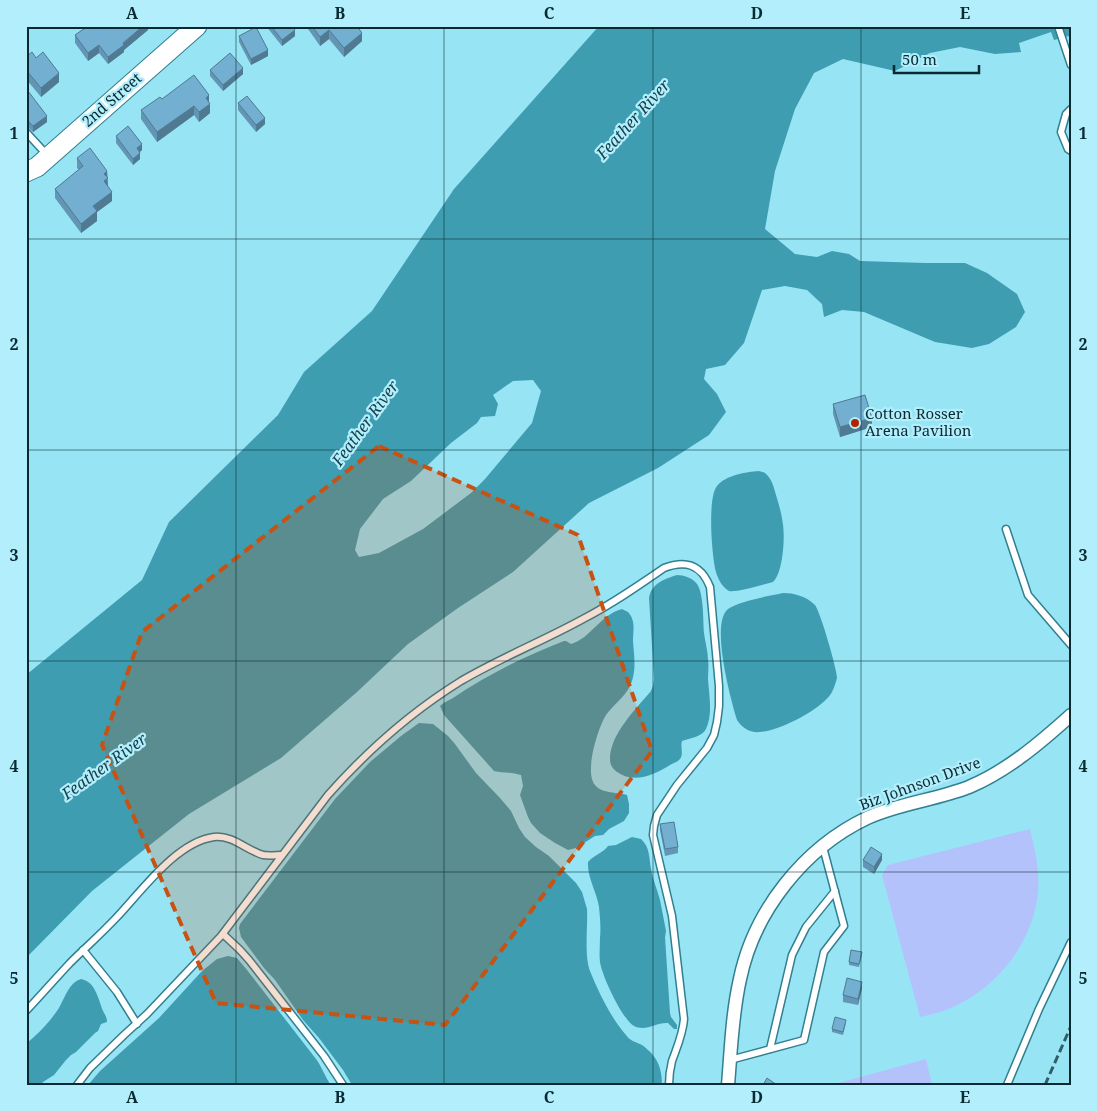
<svg xmlns="http://www.w3.org/2000/svg" width="1097" height="1111" viewBox="0 0 1097 1111" font-family="'Noto Serif',serif">
	<style>
		.green { fill: #b4c2fc }
		.water { fill: #3e9db0; fill-rule: evenodd }
		.lines { fill: none; stroke-linecap: round; stroke-linejoin: round }
		.service-casing { stroke: #317f8f; stroke-width: 9 }
		.minor-casing { stroke: #317f8f; stroke-width: 15 }
		.secondary-casing { stroke: #317f8f; stroke-width: 21 }
		.service { stroke: #fff; stroke-width: 6 }
		.minor { stroke: #fff; stroke-width: 12 }
		.secondary { stroke: #fff; stroke-width: 19 }
		.rail { stroke: #305d67; stroke-width: 3; stroke-dasharray: 8 4; stroke-linecap: butt }
		.wall { fill: #6396b4 }
		.shaded-wall { fill: #507a92 }
		.building { fill: #73afd1; stroke: #507a92 }
		.marked { fill: #c75212; fill-opacity: 0.2; stroke: #c75212; stroke-width: 4; stroke-dasharray: 10 6; stroke-linejoin: round }
		.grid { fill: none; stroke: #092a31; stroke-width: 1; stroke-opacity: 0.55 }
		.poi-dot { fill: #b02500; stroke: #b2eefc; stroke-width: 2 }
		.labels { text-anchor: middle; stroke-width: 4.5; stroke-linejoin: round; paint-order: stroke }
		.street-label { font-size: 15px; fill: #092a31; stroke: #b2eefc }
		.poi-label { font-size: 15px; fill: #092a31; stroke: #b2eefc; text-anchor: start }
		.water-label { font-size: 16px; font-style: italic; fill: #143f48; stroke: #b2eefc }
		.neatline { fill: none; stroke: #092a31; stroke-width: 2 }
		.grid-label { font-size: 16px; text-anchor: middle; font-weight: bold; fill: #092a31 }
	</style>
	<rect width="100%" height="100%" fill="#97e4f5"/>
	<!-- green -->
	<g class="green">
		<path d="M1030 829C1035 849 1040 871 1038 893 1033 939 1003 980 963 1002 949 1010 935 1014 920 1017L882 875 888 865Z"/>
		<path d="M926 1059 932 1085H831Z"/>
	</g>
	<!-- water -->
	<g class="water">
		<path d="M599 26H1071V35L1069 36 1054 40 1051 32 1019 43 1021 52 995 54 960 47 930 53 895 71 843 59 814 73 795 109 775 171 765 229 795 254 817 257 832 251 849 254 860 261 926 263H965L987 273 1017 294 1025 312 1016 327 989 344 972 348 935 342 864 312 842 310 824 317 822 304 807 290 785 286 762 290 744 343 725 365 706 369 704 379 717 394 726 412 709 435 658 468 589 503 513 572 458 608 408 644 357 692 281 758 189 814 92 891 26 958V675L142 580 169 522 278 415 304 372 372 311 454 189ZM533 380 541 391 532 423 485 479 471 493 423 529 379 553 359 557 355 550 360 529 383 499 411 481 451 443 477 423 481 417 495 416 498 404 493 395 513 381Z"/>
		<path d="M759 471C762 472 764 472 766 474 772 479 774 488 776 495 779 505 782 515 783 525 785 538 783 573 773 582 766 584 734 593 729 591 722 587 718 579 716 572 712 557 707 498 717 486 726 475 746 472 759 471Z"/>
		<path d="M677 575C683 575 693 578 697 584 704 594 703 621 704 633 705 642 708 651 708 660 709 666 708 673 708 679 709 695 713 714 706 729 702 737 690 738 682 741 680 747 684 754 680 759 678 762 673 763 670 765 654 775 634 784 617 772 612 768 610 765 610 759 610 734 636 709 651 691L653 686 654 679 649 598C651 584 664 579 677 575Z"/>
		<path d="M783 593C794 593 806 596 815 605 820 611 837 669 837 678 836 682 834 688 832 692 823 709 779 731 760 732 750 733 742 728 737 720 731 701 710 623 728 609 739 601 769 596 783 593Z"/>
		<path d="M622 609 628 612C636 621 633 630 633 641 634 656 637 671 630 686 624 698 613 705 606 715 598 728 584 772 595 785 602 794 618 792 627 795L629 804V813L624 821 609 829 603 835 595 836 576 848 568 850 555 843 540 833 531 823 528 817 520 795 523 786 521 775C513 772 503 773 494 771L444 715 440 706C444 702 448 701 453 698 487 675 525 656 564 641H566L571 644C590 639 601 614 622 609Z"/>
		<path d="M419 723 433 724 448 736 455 744 476 773 500 798 511 811 519 828 525 837 536 847 549 856 576 883 582 892 587 909C588 925 584 956 590 971 598 991 611 1018 626 1035 630 1041 636 1042 642 1045 657 1056 662 1067 662 1085H352L343 1070 319 1038 303 1020 275 980 264 968 241 937 239 928 240 924 335 799 370 762 401 736Z"/>
		<path d="M632 837 641 839C650 847 649 858 651 869 653 880 657 889 660 900 662 910 664 921 666 931L665 937 670 1013 671 1017 677 1025V1029H674L668 1023C656 1022 646 1032 634 1026 622 1019 602 976 600 962 599 954 600 946 600 938 601 928 600 917 599 907 597 892 587 878 588 862 594 855 603 853 608 846L616 845Z"/>
		<path d="M228 956 237 958 247 970 316 1059C322 1067 325 1077 331 1085H88L100 1071 159 1018 202 971 217 959Z"/>
		<path d="M81 979C96 982 98 999 103 1011 105 1015 107 1017 107 1022L101 1024 98 1031 95 1033 76 1052 71 1055 66 1060 54 1075 43 1082 41 1085H26V1044C35 1036 44 1028 51 1019 54 1015 58 1010 60 1006 66 995 69 983 81 979Z"/>
	</g>
	<g class="lines">
		<defs>
			<g id="service">
				<path d="M1059 29 1071 65"/>
				<path d="M1071 109 1066 114 1061 132 1068 149 1071 151"/>
				<path d="M26 132 48 156"/>
				<path d="M1006 529 1028 595 1071 645"/>
				<path d="M223 934 240 950 249 960 324 1056 343 1085"/>
				<path d="M83 950 117 992 137 1024"/>
				<path d="M26 1011C41 995 55 979 70 963 85 948 101 934 116 918 141 892 176 842 214 837 233 835 246 850 263 855 270 856 276 855 282 855"/>
				<path d="M770 1049 792 955 806 927 835 891"/>
				<path d="M730 1060 804 1040 824 952 844 926 823 847"/>
				<path d="M77 1085 90 1068 124 1035 147 1014 221 936 328 795C367 751 411 712 461 681 500 658 543 641 583 619 612 604 638 586 664 568 685 560 701 564 710 587L719 686V706L717 722 714 735 707 748 677 785 657 815 654 826 653 835 672 916 684 1019C683 1034 677 1047 672 1061 670 1069 669 1077 669 1085"/>
				<path d="M1007 1085 1039 1009 1071 942"/>
			</g>
			<path id="minor" d="M728 1085C731 1050 732 1014 740 979 754 911 804 848 867 818 900 803 936 800 969 787 1007 771 1040 743 1071 715"/>
			<path id="secondary" d="M26 172 37 167 197 26"/>
		</defs>
		<!-- service casing -->
		<use href="#service" class="service-casing"/>
		<!-- minor casing -->
		<use href="#minor" class="minor-casing"/>
		<!-- secondary casing -->
		<use href="#secondary" class="secondary-casing"/>
		<!-- service -->
		<use href="#service" class="service"/>
		<!-- minor -->
		<use href="#minor" class="minor"/>
		<!-- secondary -->
		<use href="#secondary" class="secondary"/>
		<!-- rail -->
		<path class="rail" d="M1045 1085 1071 1026"/>
	</g>
	<!-- wall -->
	<g class="wall">
		<path d="M85 26H148V30L124 50V52L108 64 99 53 88 61 75 43V35L86 27Z"/>
		<path d="M266 26H292L295 36 282 46Z"/>
		<path d="M306 26H357L362 41 344 57 329 39 320 46Z"/>
		<path d="M239 36 268 56 251 65 239 42Z"/>
		<path d="M26 57 36 58 59 82 41 97 26 79Z"/>
		<path d="M210 70 243 74 223 91 210 76Z"/>
		<path d="M26 92 47 122 33 132 28 127 26 128Z"/>
		<path d="M162 99 209 102 210 113 199 122 194 115 157 142 141 119V110Z"/>
		<path d="M238 103 265 124 256 132 238 110Z"/>
		<path d="M116 136 142 150 140 152V159L133 165 116 143Z"/>
		<path d="M77 158 107 171 108 186 112 201 97 212V221L81 233 55 198V189L79 170 77 168Z"/>
		<path d="M833 404 872 427 840 437 833 414Z"/>
		<path d="M660 824 678 847V853L665 856 660 830Z"/>
		<path d="M863 860H882L874 874 863 867Z"/>
		<path d="M862 955 859 967 849 965V962Z"/>
		<path d="M862 988 858 1005 843 1002V995Z"/>
		<path d="M846 1023 843 1035 832 1032V1029Z"/>
	</g>
	<!-- shaded-wall -->
	<g class="shaded-wall">
		<path d="M143 26H148V30L124 50V52L108 64V57Z"/>
		<path d="M295 30V36L282 46V40Z"/>
		<path d="M329 30V39L320 46V37Z"/>
		<path d="M362 33V41L344 57V48Z"/>
		<path d="M99 45V53L88 61V53Z"/>
		<path d="M268 50V56L251 65V59Z"/>
		<path d="M243 68V74L223 91V85Z"/>
		<path d="M59 73V82L41 97V88Z"/>
		<path d="M209 95V104L206 98Z"/>
		<path d="M210 104V113L199 122V112Z"/>
		<path d="M194 106V115L157 142V132Z"/>
		<path d="M47 116V122L33 132V126Z"/>
		<path d="M265 118V124L256 132V125Z"/>
		<path d="M142 144V150L137 154V148Z"/>
		<path d="M140 153V159L133 165V159Z"/>
		<path d="M107 171 108 188 104 191V174Z"/>
		<path d="M112 192V201L97 212V221L81 233V224L93 206Z"/>
		<path d="M872 418V427L840 437V427Z"/>
		<path d="M882 854V860L874 874V867Z"/>
		<path d="M862 982V988L858 1005V999Z"/>
	</g>
	<!-- building -->
	<g class="building">
		<path d="M88 26H143L123 43 124 45 108 57 99 45 88 53 75 35Z"/>
		<path d="M271 26H292L295 30 282 40Z"/>
		<path d="M312 26H357L362 33 344 48 329 30 320 37Z"/>
		<path d="M256 27 268 50 251 59 239 36Z"/>
		<path d="M32 52 36 58 43 52 59 73 41 88 26 70V66L27 65 26 64V57Z"/>
		<path d="M230 53 243 68 223 85 210 70Z"/>
		<path d="M194 75 209 95 206 98 210 104 199 112 194 106 157 132 141 110 160 97 162 99Z"/>
		<path d="M28 91 47 116 33 126 28 121H26V92Z"/>
		<path d="M247 96 265 118 256 125 238 103Z"/>
		<path d="M128 126 142 144 137 148 140 153 133 159 116 136Z"/>
		<path d="M90 148 107 171 104 174 108 178 104 181 112 192 93 206 97 211 81 224 55 189 83 166 77 158Z"/>
		<path d="M865 395 872 418 840 427 833 404Z"/>
		<path d="M674 822 678 847 665 849 660 824Z"/>
		<path d="M871 847 882 854 874 867 863 860Z"/>
		<path d="M851 950 862 952 859 964 849 962Z"/>
		<path d="M847 978 862 982 858 999 843 995Z"/>
		<path d="M835 1017 846 1020 843 1032 832 1029Z"/>
		<path d="M767 1078 777 1085H763Z"/>
	</g>
	<!-- marked area -->
	<path class="marked" d="M379 446 578 535 652 751 445 1025 216 1003 102 745 142 632Z"/>
	<!-- grid -->
	<path class="grid" d="M236 26V1085M444 26V1085M653 26V1085M861 26V1085M26 239H1071M26 450H1071M26 661H1071M26 872H1071"/>
	<!-- markers -->
	<circle class="poi-dot" cx="855" cy="423" r="5"/>
	<g class="labels">
		<!-- street labels -->
		<g class="street-label">
			<text transform="translate(112 100) rotate(-41)" y="5">2nd Street</text>
			<text transform="translate(920 784) rotate(-20)" y="5">Biz Johnson Drive</text>
		</g>
		<!-- poi labels -->
		<g class="poi-label">
			<text x="865" y="419">Cotton Rosser<tspan x="865" dy="17">Arena Pavilion</tspan></text>
		</g>
		<!-- water labels -->
		<g class="water-label">
			<text transform="translate(633 119) rotate(-48)" y="6">Feather River</text>
			<text transform="translate(365 423) rotate(-54)" y="6">Feather River</text>
			<text transform="translate(104 766) rotate(-36)" y="6">Feather River</text>
		</g>
	</g>
	<!-- border -->
	<rect width="1097" height="1111" fill="none" stroke="#b2eefc" stroke-width="55"/>
	<!-- scale -->
	<path d="M894 65v8h85v-8" fill="none" stroke="#092a31" stroke-width="2.5"/>
	<text x="902" y="65" font-size="15" fill="#092a31" stroke="#b2eefc" stroke-width="4" paint-order="stroke">50 m</text>
	<rect x="28" y="28" width="1042" height="1056" class="neatline"/>
	<g class="grid-label">
		<text x="132" y="19">A</text>
		<text x="340" y="19">B</text>
		<text x="549" y="19">C</text>
		<text x="757" y="19">D</text>
		<text x="965" y="19">E</text>
		<text x="14" y="139">1</text>
		<text x="1083" y="139">1</text>
		<text x="14" y="350">2</text>
		<text x="1083" y="350">2</text>
		<text x="14" y="561">3</text>
		<text x="1083" y="561">3</text>
		<text x="14" y="772">4</text>
		<text x="1083" y="772">4</text>
		<text x="14" y="984">5</text>
		<text x="1083" y="984">5</text>
		<text x="132" y="1103">A</text>
		<text x="340" y="1103">B</text>
		<text x="549" y="1103">C</text>
		<text x="757" y="1103">D</text>
		<text x="965" y="1103">E</text>
	</g>
</svg>
